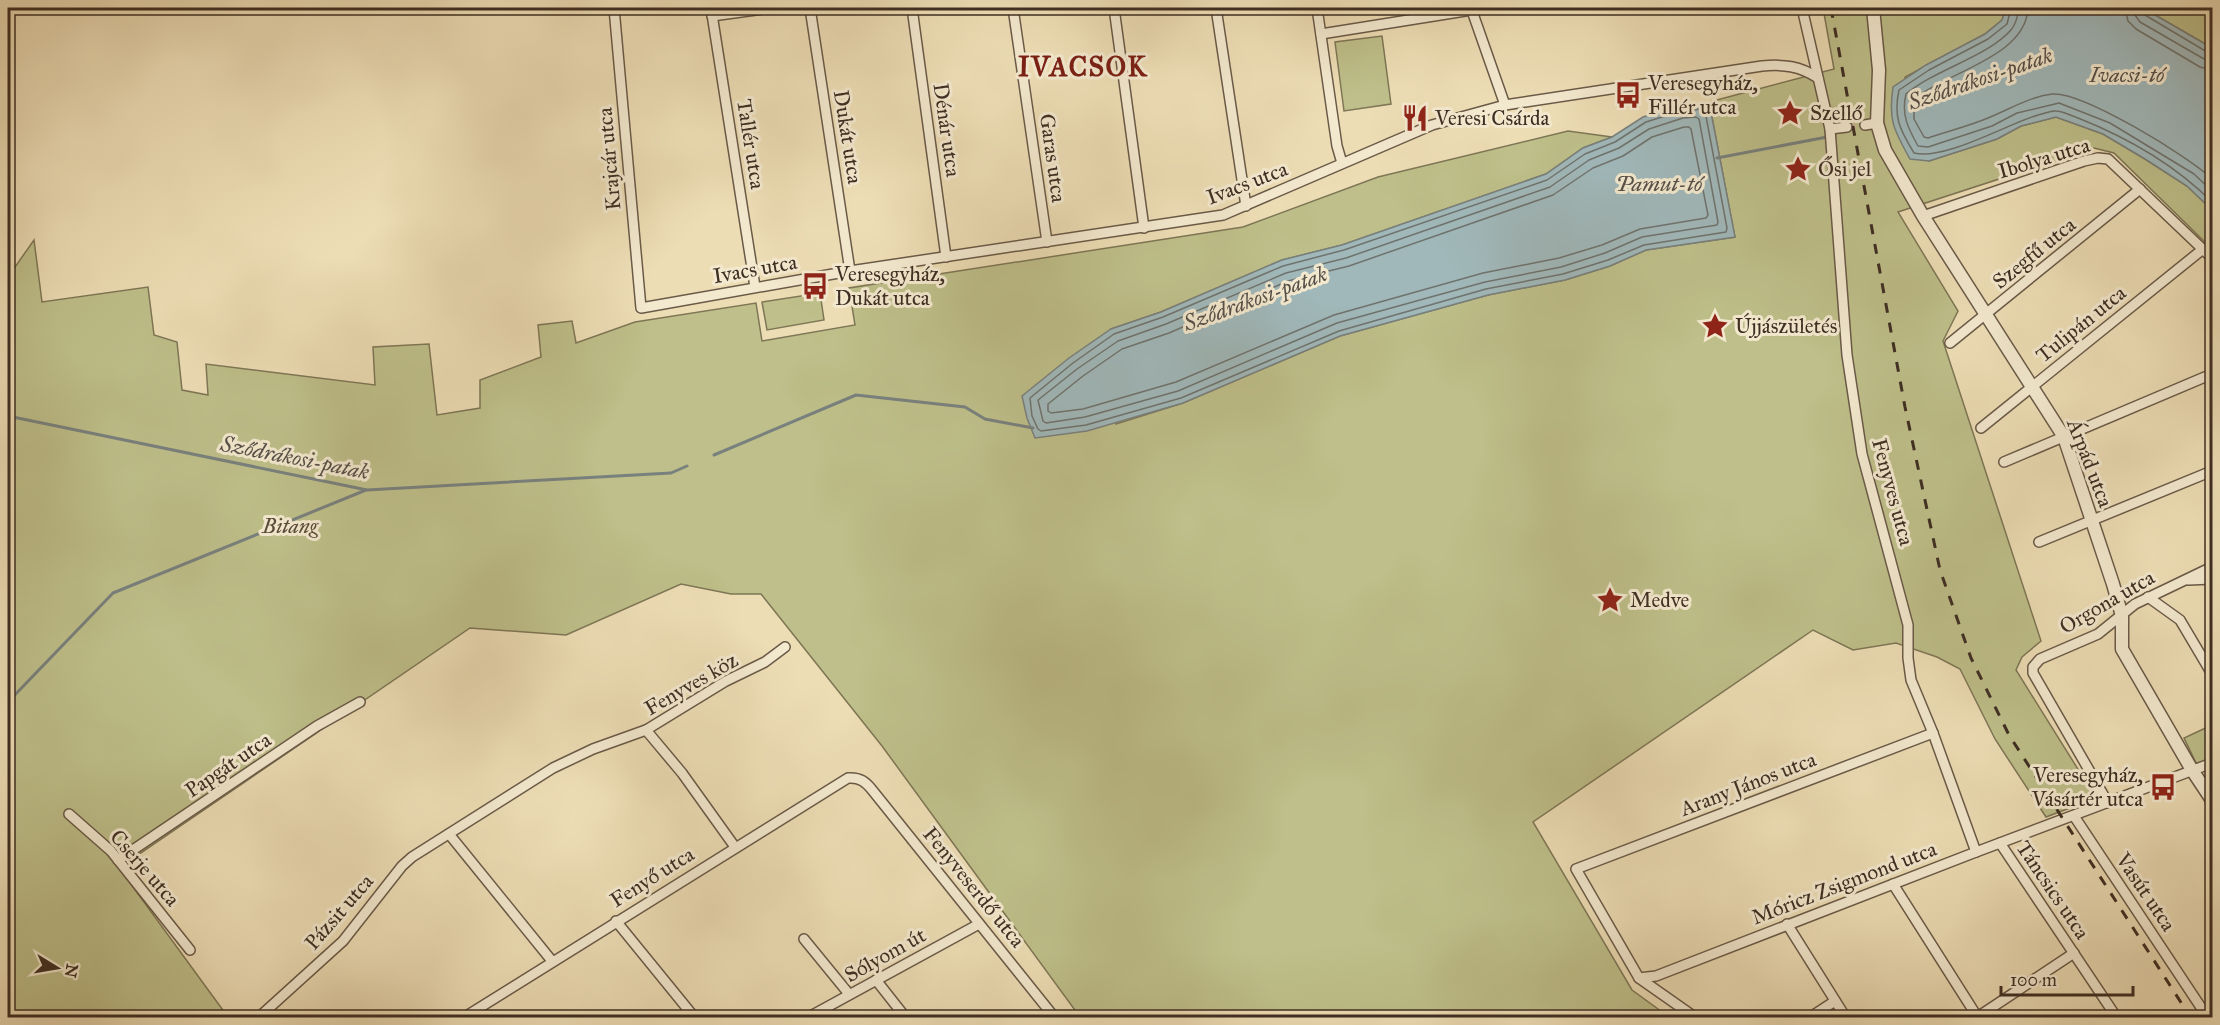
<svg xmlns="http://www.w3.org/2000/svg" width="2220" height="1025" viewBox="0 0 2220 1025" font-family="'IM FELL Great Primer',serif">
	<style>
		.green { fill: #bebf8a; stroke: #7e7656; stroke-width: 1.5 }
		.water { fill: #a0b8ba; stroke: #79817e; stroke-width: 1.5 }
		.lines { fill: none; stroke-linecap: round; stroke-linejoin: round }
		.shore { stroke: #6f736e; stroke-width: 1.5 }
		.stream { stroke: #79817e; stroke-width: 3 }
		.minor-tunnel { stroke: #caba98; stroke-width: 9; stroke-dasharray: 9 4.5; stroke-linecap: butt }
		.minor-casing { stroke: #6a5a48; stroke-width: 12 }
		.tertiary-casing { stroke: #6a5a48; stroke-width: 15 }
		.minor { stroke: #f3e9cf; stroke-width: 9 }
		.tertiary { stroke: #f3e9cf; stroke-width: 12 }
		.rail { stroke: #3e2e23; stroke-width: 3; stroke-dasharray: 10 10; stroke-linecap: butt }
		.labels { text-anchor: middle; stroke-width: 6; stroke-linejoin: round; paint-order: stroke }
		.poi-label { font-size: 21px; fill: #3e2e23; stroke: #f3e9cf; text-anchor: start }
		.street-label { font-size: 21px; fill: #3e2e23; stroke: #f3e9cf }
		.park-label { font-size: 21px; font-style: italic; fill: #584b38; stroke: #f3e9cf }
		.water-label { font-size: 22px; font-style: italic; fill: #565049; stroke: #f3e9cf }
		.district-label { font-size: 27px; font-weight: bold; letter-spacing: 1.5px; fill: #7a1f14; stroke: #f3e9cf }
	</style>
	<rect width="100%" height="100%" fill="#edddb5"/>
	<filter id="stains"><feTurbulence type="fractalNoise" baseFrequency=".00333" numOctaves="4"/><feColorMatrix values="0 0 0 0 .2 0 0 0 0 .09 0 0 0 0 .02 0 0 0 .5 -.17"/></filter>
	<radialGradient id="worn" r=".72"><stop offset=".6" stop-color="#630" stop-opacity="0"/><stop offset="1" stop-color="#630" stop-opacity=".3"/></radialGradient>
	<!-- green -->
	<g class="green">
		<path d="M1823 8H2006L2002 20 1985 34 1905 77 1929 161 1997 139 2021 126 2056 117 2103 134 2145 159 2187 186 2212 210V249L2114 153 2094 148 1898 212 1958 311 1943 341 2041 641 2022 657 2016 670 2096 798 2046 817 1995 739 1960 669 1937 657 1896 643 1853 650 1813 630 1533 822 1632 990 1669 1017H1080L882 746 761 594H731L681 584 566 635 470 628 119 868 228 1017 8 1018V277L34 240 42 302 148 287 154 335 177 342 182 390 208 395 206 364 375 385 373 347 429 344 437 415 480 408V380L541 357 538 325 572 321 576 343 635 322 756 303 762 341 855 325 849 288 1243 227 1378 177 1568 131 1612 137 1583 148 1546 174 1342 245 1282 260 1161 312 1111 329 1116 424 1183 403 1340 336 1488 295 1565 280 1610 266 1646 250 1735 237 1709 102 1834 69Z"/>
		<path d="M2143 8H2212V48L2211 47Z"/>
		<path d="M1382 36 1391 104 1344 111 1335 42Z"/>
		<path d="M820 293 824 320 767 330 762 302Z"/>
		<path d="M2212 725V757L2197 765 2184 738Z"/>
	</g>
	<!-- water -->
	<g class="water">
		<path d="M2006 8H2143L2212 48V210L2187 186 2145 159 2103 134 2056 117 2021 126 1997 139 1929 161 1910 159C1894 130 1888 121 1893 87L1926 65 1985 34 2002 20Z"/>
		<path d="M1709 102 1735 237 1646 250 1610 266 1565 280 1488 295 1340 336 1183 403 1087 431 1035 438 1027 418 1022 396 1069 358 1111 329 1161 312 1282 260 1342 245 1546 174 1583 148 1612 137 1643 117 1680 105Z"/>
	</g>
	<g class="lines">
		<!-- shore -->
		<g class="shore">
			<path d="M2011 8 2007 24 1988 39 1929 70 1899 90C1893 117 1900 130 1914 153 1944 161 2007 124 2038 115 2044 114 2051 110 2056 111 2063 111 2071 116 2078 118 2126 137 2175 165 2212 202"/>
			<path d="M2019 8C2018 15 2016 24 2011 30 1987 57 1936 69 1906 94 1901 115 1908 128 1918 146L1928 147 1992 126 2017 113 2059 103 2110 123 2194 174 2212 191"/>
			<path d="M2028 8C2026 57 1947 72 1914 99V119L1924 137 1928 138C1948 131 1969 126 1988 118 2010 109 2029 97 2052 94 2082 91 2190 157 2212 179"/>
			<path d="M2125 8 2128 21 2136 29 2200 67 2212 70"/>
			<path d="M2134 8 2135 15 2140 22 2204 59 2212 61"/>
			<path d="M2141 8 2145 15 2207 52 2212 53"/>
			<path d="M1702 109 1705 111 1727 228 1726 232 1644 245 1608 260 1563 274 1486 289 1339 331 1181 398 1086 425 1041 431 1038 429 1032 416 1030 398 1073 363 1114 334 1163 317 1283 266 1344 250 1547 180 1585 154 1615 142 1646 122 1681 111Z"/>
			<path d="M1696 117 1699 119 1718 222 1717 225 1642 237 1605 253 1561 267 1485 282 1337 323 1178 391 1085 417 1046 423 1043 421 1038 400 1077 369 1118 341 1166 324 1286 273 1346 258 1550 187 1589 160 1619 148 1649 129 1683 118Z"/>
			<path d="M1684 127H1689L1691 129 1708 215 1706 218 1640 229 1602 245 1559 258 1483 273 1334 315 1176 382 1083 409 1051 413 1048 411V404L1083 376 1122 349 1169 333 1288 281 1349 266 1553 195 1593 168 1623 156 1652 137Z"/>
		</g>
		<!-- stream -->
		<g class="stream">
			<path d="M1717 158 1827 137"/>
			<path d="M8 416 367 490 671 473 687 466"/>
			<path d="M714 455 856 395 965 407 985 419 1033 428"/>
			<path d="M8 702 113 593 366 490"/>
		</g>
		<!-- minor-tunnel -->
		<path class="minor-tunnel" d="M1847 127 1865 125"/>
		<defs>
			<g id="minor">
				<path d="M614 8 641 308 850 271 1223 215 1432 125 1505 105 1762 66C1783 64 1800 66 1818 78"/>
				<path d="M711 8 755 287"/>
				<path d="M810 8 850 271"/>
				<path d="M912 8 946 257"/>
				<path d="M1013 8 1047 242"/>
				<path d="M1114 8 1144 228"/>
				<path d="M1216 8 1246 206"/>
				<path d="M1317 8 1337 146 1342 163"/>
				<path d="M1471 8 1505 105"/>
				<path d="M1802 8 1830 129 1847 355 1862 454 1908 625V658L1911 680 1933 733 1976 852"/>
				<path d="M712 16 771 8"/>
				<path d="M1321 34 1484 8"/>
				<path d="M1865 125 1877 123"/>
				<path d="M1830 129 1847 127"/>
				<path d="M1923 216 2084 161 2098 158 2108 159 2212 258"/>
				<path d="M1950 343 2140 189"/>
				<path d="M1981 428 2203 249"/>
				<path d="M2004 462 2212 374"/>
				<path d="M2039 542 2212 471"/>
				<path d="M2188 580 2212 579"/>
				<path d="M2148 597 2180 620 2212 674"/>
				<path d="M2108 803 2033 673V667L2040 659 2098 634 2135 604 2212 567"/>
				<path d="M69 814 111 851 190 950"/>
				<path d="M2074 816 2208 1018"/>
				<path d="M449 834 552 961"/>
				<path d="M2000 843 2117 1018"/>
				<path d="M735 847 682 773 646 730 726 681 765 662 785 647"/>
				<path d="M118 860 317 726 360 702"/>
				<path d="M1893 884 1978 1018"/>
				<path d="M616 921 695 1018"/>
				<path d="M1787 924 1846 1018"/>
				<path d="M804 939 849 994"/>
				<path d="M1639 978 1656 976 1976 852 2212 763"/>
				<path d="M876 980 906 1018"/>
				<path d="M258 1018 343 941 402 866 412 857 553 768 593 749 646 730"/>
				<path d="M463 1018 848 778C860 777 866 782 873 791L1055 1018"/>
				<path d="M807 1018 979 924"/>
				<path d="M1696 1018 1639 978 1576 869 1933 733"/>
				<path d="M1809 1018 1835 1001"/>
				<path d="M1976 1018 2074 953"/>
			</g>
			<path id="tertiary" d="M1873 8 1879 70 1877 123 1885 150 1923 216 2064 437 2113 584 2122 616V649L2192 770 2212 800"/>
		</defs>
		<!-- minor casing -->
		<use href="#minor" class="minor-casing"/>
		<!-- tertiary casing -->
		<use href="#tertiary" class="tertiary-casing"/>
		<!-- minor -->
		<use href="#minor" class="minor"/>
		<!-- tertiary -->
		<use href="#tertiary" class="tertiary"/>
		<!-- rail -->
		<path class="rail" d="M1831 8 1905 407 1940 570 1971 658 2009 735 2191 1018"/>
	</g>
	<!-- icons -->
	<defs>
		<symbol id="bus-bare" viewBox="-9 -9 18 18"><path d="M-5-6H5V4H4V6H2V4H-2V6H-4V4H-5ZM-3.5-4V0h7V-4ZM-3.5 1.2v1.5H-2V1.2ZM2 1.2v1.5H3.5V1.2Z" fill="#8f2418" stroke="#f3e9cf" stroke-width="2.5" paint-order="stroke"/></symbol>
		<symbol id="sight-bare" viewBox="-9 -9 18 18"><path d="M0-6L1.8-2.2L6-1.7L2.9 1.2L3.7 5.4L0 3.3L-3.7 5.4L-2.9 1.2L-6-1.7L-1.8-2.2Z" fill="#8f2418" stroke="#f3e9cf" stroke-width="2.5" paint-order="stroke"/></symbol>
		<symbol id="restaurant-bare" viewBox="-9 -9 18 18"><path d="M-5-6h1v4h1v-4h1v4h1v-4h1v5L-1.5 .5V6h-2V.5L-5-1ZM5-6V6H3V1.5H1.5Q1.5-4 5-6Z" fill="#8f2418" stroke="#f3e9cf" stroke-width="2.5" paint-order="stroke"/></symbol>
	</defs>
	<g fill-rule="evenodd">
		<use href="#bus-bare" x="1609" y="76" width="38" height="38"/>
		<use href="#sight-bare" x="1771" y="94" width="38" height="38"/>
		<use href="#restaurant-bare" x="1396" y="99" width="38" height="38"/>
		<use href="#sight-bare" x="1779" y="150" width="38" height="38"/>
		<use href="#bus-bare" x="796" y="267" width="38" height="38"/>
		<use href="#sight-bare" x="1696" y="307" width="38" height="38"/>
		<use href="#sight-bare" x="1591" y="581" width="38" height="38"/>
		<use href="#bus-bare" x="2144" y="768" width="38" height="38"/>
	</g>
	<g class="labels">
		<!-- poi labels -->
		<g class="poi-label">
			<text x="1648" y="90">Veresegyház,<tspan x="1648" dy="24">Fillér utca</tspan></text>
			<text x="1810" y="120">Szellő</text>
			<text x="1435" y="125">Veresi Csárda</text>
			<text x="1818" y="176">Ősi jel</text>
			<text x="835" y="281">Veresegyház,<tspan x="835" dy="24">Dukát utca</tspan></text>
			<text x="1735" y="333">Újjászületés</text>
			<text x="1630" y="607">Medve</text>
			<text x="2143" y="782" text-anchor="end">Veresegyház,<tspan x="2143" dy="24">Vásártér utca</tspan></text>
		</g>
		<!-- street labels -->
		<g class="street-label">
			<text transform="translate(947 130) rotate(82)" y="7">Dénár utca</text>
			<text transform="translate(848 137) rotate(81)" y="7">Dukát utca</text>
			<text transform="translate(751 144) rotate(81)" y="7">Tallér utca</text>
			<text transform="translate(1053 158) rotate(82)" y="7">Garas utca</text>
			<text transform="translate(2044 158) rotate(-17)" y="7">Ibolya utca</text>
			<text transform="translate(609 159) rotate(-95)" y="7">Krajcár utca</text>
			<text transform="translate(1247 183) rotate(-21)" y="7">Ivacs utca</text>
			<text transform="translate(2034 253) rotate(-39)" y="7">Szegfű utca</text>
			<text transform="translate(755 269) rotate(-10)" y="7">Ivacs utca</text>
			<text transform="translate(2081 324) rotate(-39)" y="7">Tulipán utca</text>
			<text transform="translate(2090 463) rotate(69)" y="7">Árpád utca</text>
			<text transform="translate(1893 492) rotate(75)" y="7">Fenyves utca</text>
			<text transform="translate(2107 602) rotate(-30)" y="7">Orgona utca</text>
			<text transform="translate(691 684) rotate(-30)" y="7">Fenyves köz</text>
			<text transform="translate(228 765) rotate(-34)" y="7">Papgát utca</text>
			<text transform="translate(1748 784) rotate(-21)" y="7">Arany János utca</text>
			<text transform="translate(145 868) rotate(49)" y="7">Cserje utca</text>
			<text transform="translate(652 877) rotate(-32)" y="7">Fenyő utca</text>
			<text transform="translate(1844 883) rotate(-21)" y="7">Móricz Zsigmond utca</text>
			<text transform="translate(974 887) rotate(51)" y="7">Fenyveserdő utca</text>
			<text transform="translate(2053 890) rotate(56)" y="7">Táncsics utca</text>
			<text transform="translate(2146 892) rotate(56)" y="7">Vasút utca</text>
			<text transform="translate(339 912) rotate(-49)" y="7">Pázsit utca</text>
			<text transform="translate(885 955) rotate(-29)" y="7">Sólyom út</text>
		</g>
		<!-- park labels -->
		<g class="park-label">
			<text x="290" y="533">Bitang</text>
		</g>
		<!-- water labels -->
		<g class="water-label">
			<text x="2127" y="82">Ivacsi-tó</text>
			<text transform="translate(1980 78) rotate(-19)" y="8">Sződrákosi-patak</text>
			<text x="1659" y="191">Pamut-tó</text>
			<text transform="translate(1255 298) rotate(-20)" y="8">Sződrákosi-patak</text>
			<text transform="translate(295 457) rotate(11)" y="8">Sződrákosi-patak</text>
		</g>
		<!-- district labels -->
		<g class="district-label">
			<text x="1083" y="76">IVACSOK</text>
		</g>
	</g>
	<!-- margin -->
	<rect width="2220" height="1025" fill="none" stroke="#edddb5" stroke-width="30"/>
	<rect x="9" y="9" width="2202" height="1007" fill="none" stroke="#3e2e23" stroke-width="3"/>
	<rect x="15" y="15" width="2190" height="995" fill="none" stroke="#3e2e23" stroke-width="1.5"/>
	<!-- north arrow -->
	<g transform="translate(57 968) rotate(101)" stroke="#f3e9cf" stroke-width="4.5" paint-order="stroke">
	<path d="M0-4.5L10 22L0 15L-10 22Z" fill="#3e2e23"/>
	<text y="-9" font-size="16" font-weight="bold" text-anchor="middle" fill="#3e2e23">N</text>
	</g>
	<!-- scale -->
	<path d="M2001 986v9h132v-9" fill="none" stroke="#3e2e23" stroke-width="3"/>
	<text x="2010" y="986" font-size="18" fill="#3e2e23" stroke="#f3e9cf" stroke-width="4.5" paint-order="stroke">100 m</text>
	<rect width="100%" height="100%" filter="url(#stains)"/>
	<rect width="100%" height="100%" fill="url(#worn)"/>
</svg>
